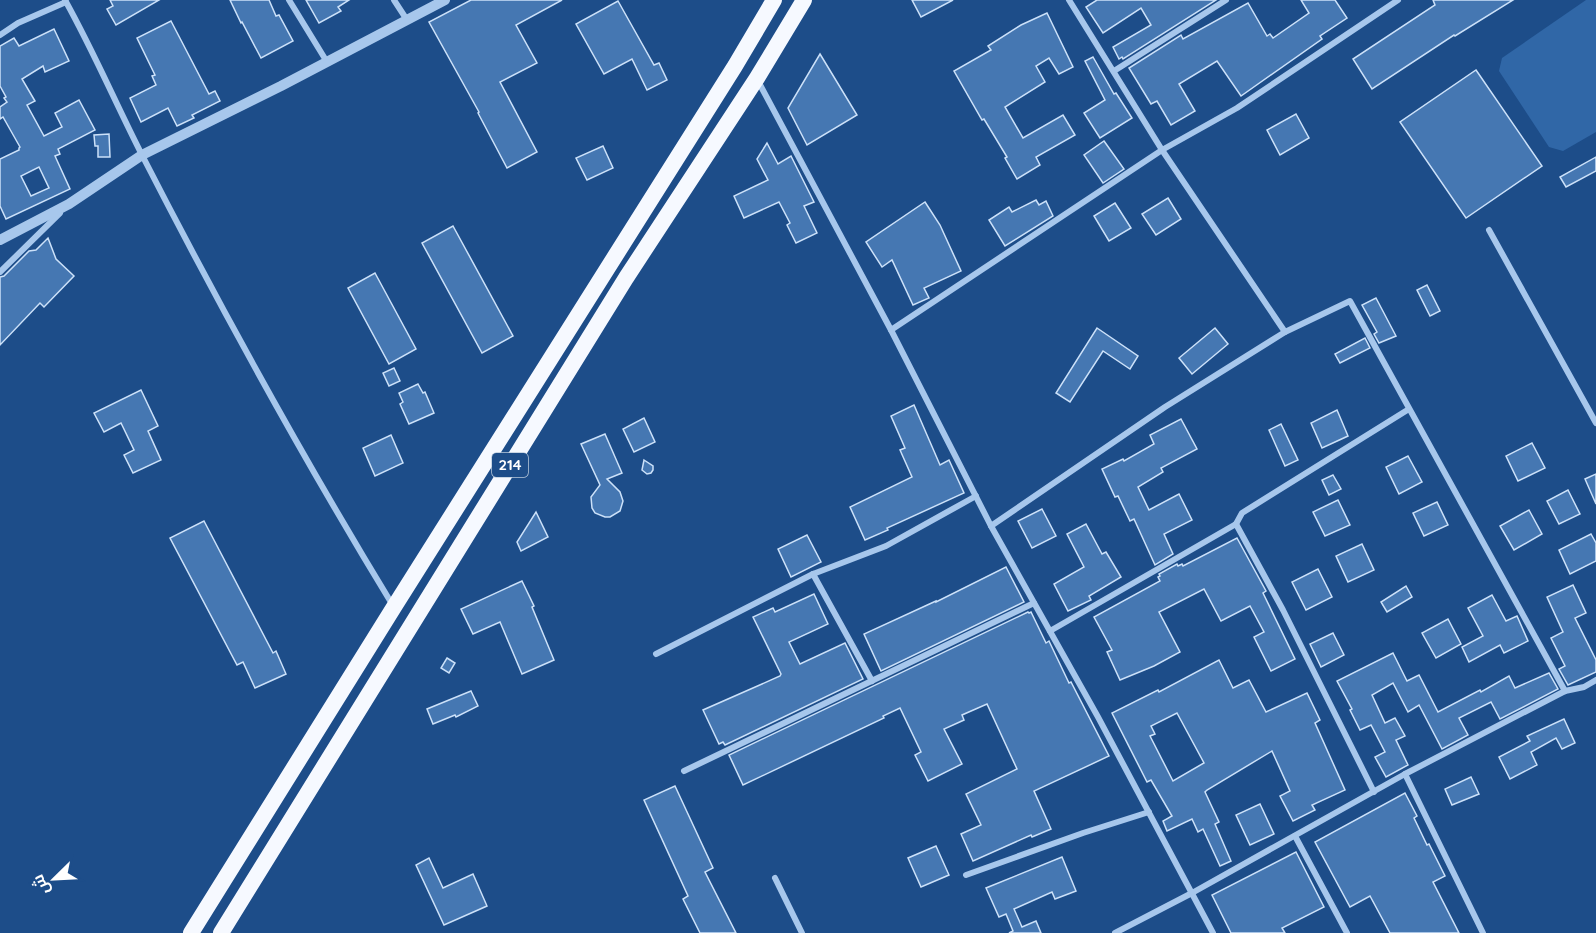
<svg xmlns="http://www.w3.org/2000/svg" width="1596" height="933" viewBox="0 0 1596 933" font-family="Quicksand,Cairo,sans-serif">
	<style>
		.green { fill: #3067a7 }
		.building { fill: #4577b2; stroke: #cce1f9; stroke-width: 1.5; fill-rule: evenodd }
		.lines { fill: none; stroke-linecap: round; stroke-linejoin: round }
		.minor { stroke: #a7c7ec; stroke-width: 6 }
		.tertiary { stroke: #a7c7ec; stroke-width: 10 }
		.trunk { stroke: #f6f9ff; stroke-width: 16 }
		.labels { text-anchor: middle; stroke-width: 5; stroke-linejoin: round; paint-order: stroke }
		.shield { fill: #1d4d89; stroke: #bbcadc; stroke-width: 1.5 }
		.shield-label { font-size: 15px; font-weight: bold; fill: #fff }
	</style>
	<rect width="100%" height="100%" fill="#1d4d89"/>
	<!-- green -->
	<path class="green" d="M1586 0H1596V132L1563 151 1549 147 1499 71 1502 58Z"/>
	<!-- building -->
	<g class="building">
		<path d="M110 0H159L116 25 107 9 113 6Z"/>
		<path d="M230 0H269L276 16 279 15 293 41 261 58 242 22 241 23Z"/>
		<path d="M306 0H349L338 7 341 11 319 23Z"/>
		<path d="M471 0H562L516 25 537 63 500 82 537 152 507 168 478 113 479 112 429 22Z"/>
		<path d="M912 0H953L921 17Z"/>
		<path d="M1097 0H1216L1123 59 1122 57 1119 59 1113 47 1151 25 1141 8 1103 33 1086 7Z"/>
		<path d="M1301 0H1335L1347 18 1320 36 1322 39 1241 96 1217 61 1179 84 1195 111 1171 125 1157 101 1151 104 1129 68 1181 35 1183 39 1248 3 1267 36 1270 34 1273 38 1309 13Z"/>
		<path d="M1433 0H1513L1455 36 1454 35 1372 89 1353 59 1435 5Z"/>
		<path d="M618 1 654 65 659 63 667 80 647 90 632 59 604 74 576 24Z"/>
		<path d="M1047 13 1073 67 1059 74 1049 58 1036 66 1045 82 1005 107 1023 138 1063 115 1075 135 1036 157 1040 165 1017 179 1005 158 1007 157 984 119 982 120 954 71 991 50 988 46 1021 25Z"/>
		<path d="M171 21 209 94 215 91 220 101 192 115 194 118 177 126 168 108 141 122 130 98 156 85 152 76 155 75 137 38Z"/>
		<path d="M54 29 69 61 45 72 43 66 22 79 35 101 27 105 44 136 62 127 55 113 79 100 95 130 58 149 60 154 55 156 70 189 6 219 0 206V159L19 150V148L20 147 3 117 0 119V107L7 102 4 98 6 97 0 86V46L14 38 19 46ZM39 167 49 188 31 196 21 176Z"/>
		<path d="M820 54 857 115 807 145 788 108Z"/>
		<path d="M1093 57 1114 94 1116 93 1132 118 1100 138 1084 113 1105 100 1085 61Z"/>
		<path d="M1476 70 1542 166 1466 218 1400 122Z"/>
		<path d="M1296 114 1309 138 1280 155 1267 130Z"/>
		<path d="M109 134 110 157H98V146H95L94 135Z"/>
		<path d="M1104 141 1124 169 1103 183 1084 155Z"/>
		<path d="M767 143 778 164 791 156 814 202 804 206 817 233 796 243 787 225 790 223 779 202 744 218 734 196 768 180 757 159Z"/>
		<path d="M603 146 613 168 587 180 576 158Z"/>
		<path d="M1596 157V171L1566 187 1560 177Z"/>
		<path d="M1168 198 1181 219 1156 235 1142 214Z"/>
		<path d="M1036 200 1039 205 1046 201 1053 216 1005 246 989 220 1009 207 1012 212Z"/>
		<path d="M925 202 940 225 961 271 924 288 929 298 913 305 892 260 882 267 866 242Z"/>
		<path d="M1115 203 1131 228 1109 241 1094 216Z"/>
		<path d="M453 226 513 336 482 353 422 243Z"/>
		<path d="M48 238 56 259 74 276 44 307 40 303 0 345V277L4 276 29 251 36 250Z"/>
		<path d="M375 273 416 349 389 364 348 288Z"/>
		<path d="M1427 285 1440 311 1430 316 1417 290Z"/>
		<path d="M1376 298 1396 336 1379 343 1374 334 1377 332 1362 305Z"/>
		<path d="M1097 328 1138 356 1130 369 1103 351 1070 402 1056 393Z"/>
		<path d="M1215 328 1228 344 1192 374 1179 358Z"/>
		<path d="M1365 338 1370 348 1340 363 1335 354Z"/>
		<path d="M394 368 400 381 389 386 383 373Z"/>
		<path d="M418 384 423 393 425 392 434 413 409 424 400 404 403 402 399 393Z"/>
		<path d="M141 390 158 426 148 431 161 460 133 473 124 455 134 450 121 423 104 432 94 413Z"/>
		<path d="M914 405 940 465 949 460 964 493 887 528 888 530 865 540 850 507 912 477 900 450 905 448 891 416Z"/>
		<path d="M1337 410 1348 436 1322 448 1311 423Z"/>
		<path d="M644 418 655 442 634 452 623 429Z"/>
		<path d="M1181 419 1197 449 1161 468 1163 472 1138 487 1149 510 1179 494 1192 520 1164 534 1173 554 1155 565 1134 519 1130 521 1118 496 1115 497 1102 469 1123 459 1124 461 1154 444 1150 435Z"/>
		<path d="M1281 424 1298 460 1285 466 1269 430Z"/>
		<path d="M605 434 622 473 607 479 620 492 623 501 620 511 610 517H605L595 513 592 508 591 497 600 485 581 444Z"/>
		<path d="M391 435 403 463 375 476 363 448Z"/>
		<path d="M1532 443 1545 468 1518 481 1506 456Z"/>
		<path d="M1408 456 1422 482 1399 494 1386 467Z"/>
		<path d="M644 460 653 466V470L651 473 647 474 642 470Z"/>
		<path d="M1596 474V504L1585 479Z"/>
		<path d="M1333 475 1341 489 1329 495 1322 480Z"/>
		<path d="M1568 490 1580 514 1559 524 1547 501Z"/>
		<path d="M1338 500 1350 525 1325 536 1313 512Z"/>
		<path d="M1437 502 1448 525 1424 536 1413 513Z"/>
		<path d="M1042 509 1056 536 1032 548 1018 521Z"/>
		<path d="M1529 510 1542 534 1514 550 1500 526Z"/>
		<path d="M536 512 548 537 521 551 517 542Z"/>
		<path d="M204 521 273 653 276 651 286 674 255 688 243 662 237 665 170 538Z"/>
		<path d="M1086 524 1102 554 1106 552 1121 577 1089 596 1091 600 1068 611 1054 584 1084 567 1067 534Z"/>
		<path d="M1591 534 1596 543V561L1570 574 1559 550Z"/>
		<path d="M807 535 821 562 791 577 778 549Z"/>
		<path d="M1237 538 1266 591 1263 593 1295 659 1271 671 1254 637 1264 632 1250 606 1221 621 1204 589 1159 612 1180 652 1154 666 1120 680 1107 652 1112 650 1094 617 1160 581 1158 577 1160 576 1159 574 1177 564 1178 566 1182 564 1183 566Z"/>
		<path d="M1362 544 1374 570 1348 582 1336 556Z"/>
		<path d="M1006 567 1024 602 881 671 864 634 936 601V602Z"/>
		<path d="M1318 569 1332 597 1306 610 1292 582Z"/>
		<path d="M522 581 534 606 532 607 554 660 522 674 500 622 473 634 461 609Z"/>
		<path d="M1573 585 1586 613 1575 618 1596 660V672L1568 685 1559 669 1565 666 1551 638 1563 632 1547 597Z"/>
		<path d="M1406 586 1412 597 1387 612 1381 602Z"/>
		<path d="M814 594 828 624 789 642 800 664 845 643 863 679 725 745 723 742 719 744 703 710 780 676 781 674 753 617 773 608 775 612Z"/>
		<path d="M1492 595 1506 621 1517 616 1528 641 1504 653 1500 645 1469 662 1462 647 1483 636 1468 608Z"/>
		<path d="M1028 612 1029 613 1031 612 1046 643 1049 641 1069 683 1071 682 1109 756 1034 791 1051 829 1032 837 1031 835 973 861 961 834 981 825 966 794 1017 769 987 704 962 715 964 720 944 729 962 764 928 781 915 755 921 752 900 708 883 716 884 718 743 785 729 755Z"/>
		<path d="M1448 619 1461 644 1436 658 1422 633Z"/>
		<path d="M1333 633 1344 655 1321 667 1310 644Z"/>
		<path d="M1393 653 1407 681 1419 675 1438 712 1480 690 1481 692 1509 676 1515 688 1549 673 1558 689 1500 719 1491 702 1459 718 1468 735 1442 749 1419 705 1408 712 1393 683 1372 695 1385 723 1395 718 1405 736 1396 740 1408 765 1386 777 1375 757 1385 752 1371 725 1360 730 1350 710 1352 709 1337 681Z"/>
		<path d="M447 658 455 663 449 673 441 668Z"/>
		<path d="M1219 660 1233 688 1249 680 1266 712 1307 693 1320 720 1315 723 1345 790 1312 805 1315 810 1293 821 1280 796 1290 791 1272 751 1207 790 1205 792 1219 822 1215 824 1231 861 1220 866 1203 829 1198 832 1192 819 1167 831 1163 821 1172 816 1151 780 1147 782 1112 713 1158 690 1159 692ZM1177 713 1204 763 1173 781 1150 736 1155 734 1151 726Z"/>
		<path d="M471 691 478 706 456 717 455 715 433 724 427 709Z"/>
		<path d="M1564 719 1575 743 1562 749 1556 738 1531 752 1537 765 1510 779 1499 757 1530 741 1527 736Z"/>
		<path d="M1471 777 1479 794 1452 805 1445 789Z"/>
		<path d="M675 786 713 868 705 872 736 933H700L683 899 688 896 644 800Z"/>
		<path d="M1405 793 1417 816 1414 818 1427 845 1429 844 1445 876 1433 882 1459 933H1390L1370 896 1350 907 1315 842Z"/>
		<path d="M1260 804 1274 834 1250 845 1236 815Z"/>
		<path d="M936 846 949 875 921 887 908 858Z"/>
		<path d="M1296 852 1324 907 1282 928 1285 933H1231L1212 895Z"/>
		<path d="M1062 857 1076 891 1055 899 1052 892 1014 909 1022 927 1036 921 1041 933H1009L1013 931 1006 914 999 917 986 888Z"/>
		<path d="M429 858 443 888 473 874 487 906 444 925 416 865Z"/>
	</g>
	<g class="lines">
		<!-- minor -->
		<g class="minor">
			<path d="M65 0C93 50 116 104 142 155 220 307 303 458 392 604"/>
			<path d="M289 0 327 62"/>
			<path d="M394 0 407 20"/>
			<path d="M1069 0 1162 150 1285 332"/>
			<path d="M0 35 18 23 66 2"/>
			<path d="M1114 71 1226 0"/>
			<path d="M758 81 891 330 991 526 1098 717 1213 933"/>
			<path d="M1489 230 1596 423"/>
			<path d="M0 272 60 213"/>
			<path d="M891 330 1162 150 1237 108 1398 0"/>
			<path d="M1236 524 1283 610 1374 792"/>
			<path d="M991 526 1165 407 1285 332 1350 301 1565 691"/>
			<path d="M813 574 872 681"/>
			<path d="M1050 631 1236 524 1242 513 1409 409"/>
			<path d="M656 654 813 574 886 546 976 496"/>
			<path d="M684 771 1034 603"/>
			<path d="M1405 774 1483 933"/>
			<path d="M1295 836 1347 933"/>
			<path d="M966 875 1083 833 1149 812"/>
			<path d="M775 878 802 933"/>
			<path d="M1115 933 1192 893 1405 774 1565 691 1584 687 1596 680"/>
		</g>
		<!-- tertiary -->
		<path class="tertiary" d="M0 240 69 204 142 155 281 86 445 0"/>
		<!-- trunk -->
		<g class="trunk">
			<path d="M191 933 394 607 735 66 774 0"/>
			<path d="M221 933 626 278 757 78 804 0"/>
		</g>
	</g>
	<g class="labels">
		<!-- shield labels -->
		<rect class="shield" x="492" y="453" width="36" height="24" rx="4.5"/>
		<g class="shield-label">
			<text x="510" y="470">214</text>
		</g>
	</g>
	<!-- north arrow -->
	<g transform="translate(54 879) rotate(246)" stroke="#1d4d89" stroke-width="4.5" paint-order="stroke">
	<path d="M0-4.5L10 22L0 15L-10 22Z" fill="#ffffff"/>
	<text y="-9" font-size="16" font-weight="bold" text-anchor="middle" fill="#ffffff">ش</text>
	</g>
</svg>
